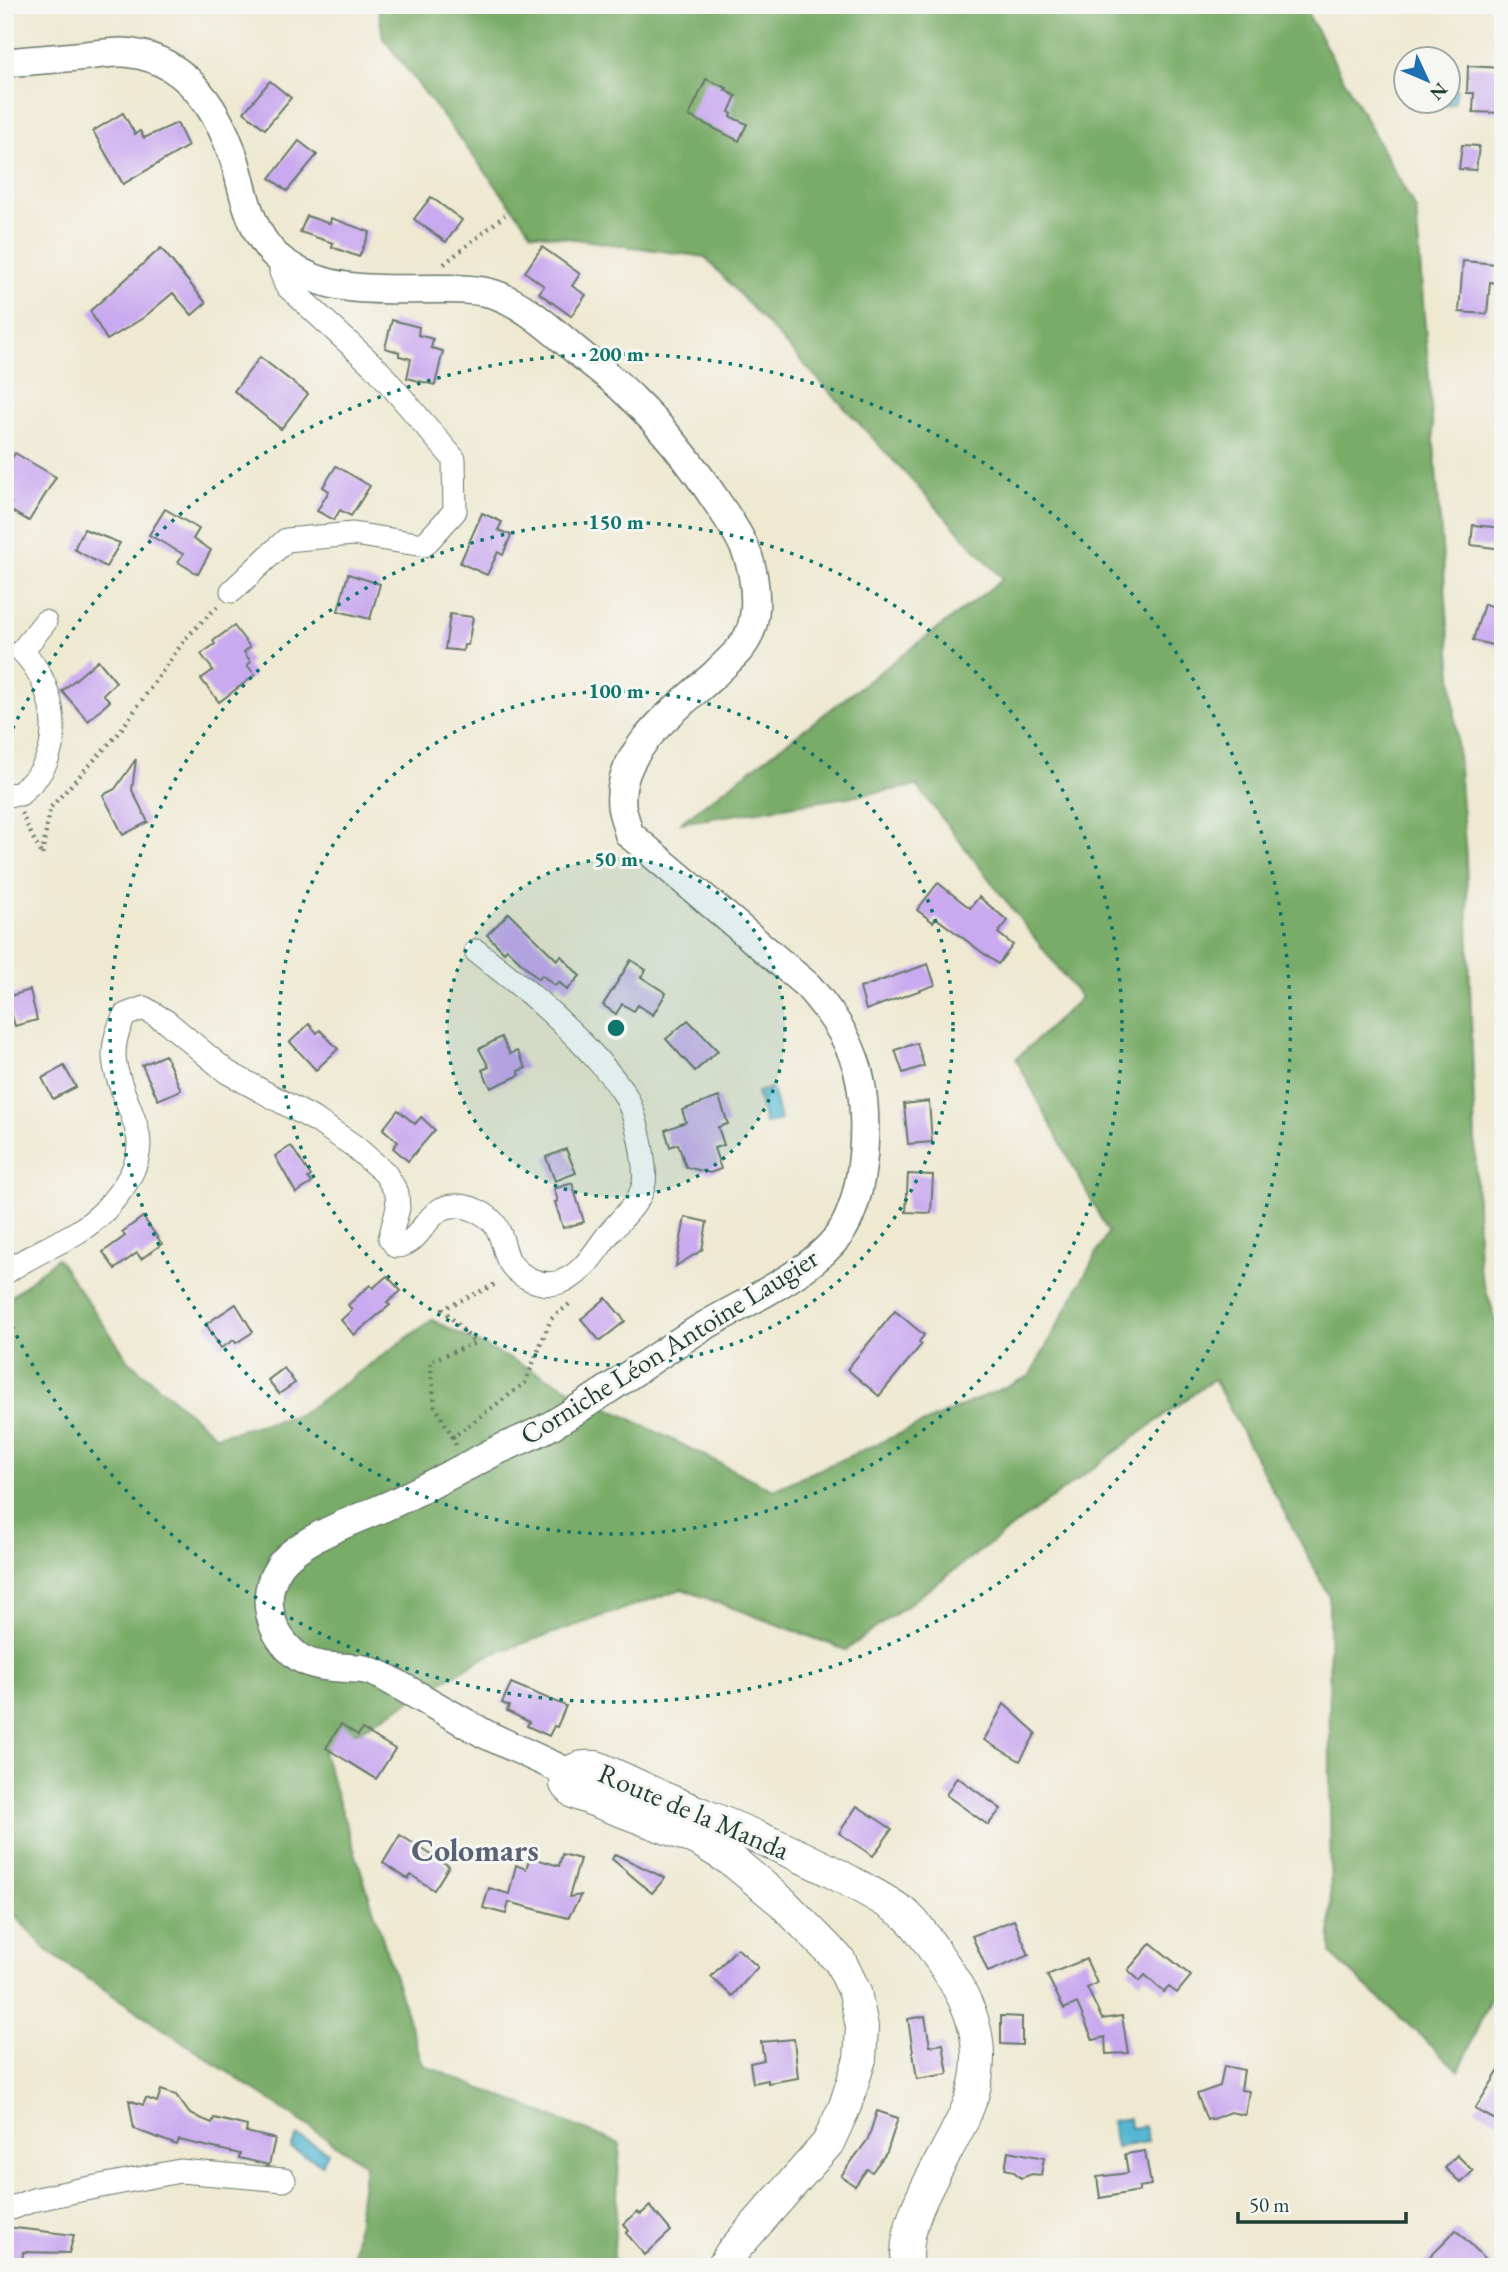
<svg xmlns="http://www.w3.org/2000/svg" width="1508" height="2272" viewBox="0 0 1508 2272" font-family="'EB Garamond',serif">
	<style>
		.forest { fill: #79ac68; stroke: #4c744e; stroke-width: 2 }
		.water { fill: #54b7d3; stroke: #3a7a84; stroke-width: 2 }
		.building { fill: #c9a9ef }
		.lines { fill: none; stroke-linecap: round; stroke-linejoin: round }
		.minor-casing { stroke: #68796b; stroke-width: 25 }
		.tertiary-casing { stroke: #68796b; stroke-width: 31 }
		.secondary-casing { stroke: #68796b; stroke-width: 34 }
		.path { stroke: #68796b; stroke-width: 4.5; stroke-dasharray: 2 5; stroke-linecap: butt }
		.minor { stroke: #fff; stroke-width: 23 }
		.tertiary { stroke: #fff; stroke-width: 28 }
		.secondary { stroke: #fff; stroke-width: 32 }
		.ring { fill: none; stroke: #0f766e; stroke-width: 3.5; stroke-dasharray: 3.5 7 }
		.labels { text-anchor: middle; stroke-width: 6; stroke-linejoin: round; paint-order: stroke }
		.street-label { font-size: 28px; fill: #1f3d34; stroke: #f6f6f2 }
		.quarter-label { font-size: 32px; font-weight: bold; fill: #5a6375; stroke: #f6f6f2 }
		.centre { fill: #0f766e; stroke: #f6f6f2; stroke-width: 3.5 }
		.ring-label { font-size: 21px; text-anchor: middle; font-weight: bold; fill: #0f766e; stroke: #f6f6f2; stroke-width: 6; stroke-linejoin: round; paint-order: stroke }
	</style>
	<rect width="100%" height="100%" fill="#f6f6f2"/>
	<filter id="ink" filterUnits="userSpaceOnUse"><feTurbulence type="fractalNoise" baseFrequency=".0143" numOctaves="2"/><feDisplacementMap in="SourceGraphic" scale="14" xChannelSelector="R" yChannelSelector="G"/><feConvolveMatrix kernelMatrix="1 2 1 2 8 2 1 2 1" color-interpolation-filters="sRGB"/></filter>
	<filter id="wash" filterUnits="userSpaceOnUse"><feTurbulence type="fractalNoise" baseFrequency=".00686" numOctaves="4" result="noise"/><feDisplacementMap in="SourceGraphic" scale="28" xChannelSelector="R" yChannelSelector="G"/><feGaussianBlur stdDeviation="1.57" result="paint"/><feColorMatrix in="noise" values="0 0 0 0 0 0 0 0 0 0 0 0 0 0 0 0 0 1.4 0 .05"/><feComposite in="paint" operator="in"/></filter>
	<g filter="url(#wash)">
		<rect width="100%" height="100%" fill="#efe9d2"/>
		<!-- forest -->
		<path class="forest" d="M378 5H1303L1416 210 1466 858 1479 1268 1503 1343V1969L1459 2071 1331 1954 1329 1596 1214 1379 846 1650 682 1589 489 1655 323 1752 423 2065 620 2144 613 2267H352L365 2164 50 1953 5 1905V1302L57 1258 130 1362 216 1436 301 1414 432 1320 773 1490 1030 1376 1108 1232 1016 1059 1081 998 917 786 680 823 1003 579 705 257 532 233 383 38Z"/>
		<!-- water -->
		<g class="water">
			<path d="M1449 75 1453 78 1457 90 1454 103 1447 106 1440 102H1448Z"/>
			<path d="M772 1088 780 1120 765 1124 757 1092Z"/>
			<path d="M1129 2118 1130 2128 1145 2126 1148 2142 1116 2147 1111 2121Z"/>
			<path d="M297 2136 328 2152 322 2164 291 2148Z"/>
		</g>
		<g id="blocks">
			<!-- building -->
			<g class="building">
				<path d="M1468 66 1503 68V113L1473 112 1474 93H1467Z"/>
				<path d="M706 79 727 88 725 90 736 96 729 112 732 114 731 117 747 124 739 141 689 116Z"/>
				<path d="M270 81 291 98 265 129 244 112Z"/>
				<path d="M123 113 135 134 140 131 144 138 177 123 188 146 123 184 93 131Z"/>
				<path d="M299 141 317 155 287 191 270 178Z"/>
				<path d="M1462 145 1479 146 1476 170 1459 169Z"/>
				<path d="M431 197 462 220 446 242 414 219Z"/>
				<path d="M307 216 330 224 331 218 370 232 359 257 332 247 333 243 300 232Z"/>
				<path d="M542 247 580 274 572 286 586 295 571 316 539 293 544 286 525 272Z"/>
				<path d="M161 248 206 303 192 315 173 293 143 318 107 340 90 311Z"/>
				<path d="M1463 261 1496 264 1495 283 1490 282 1487 314 1459 312Z"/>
				<path d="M392 320 419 327 418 335 433 339 431 348 443 351 435 385 407 378 411 359 399 356V352L385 348Z"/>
				<path d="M260 357 308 394 281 429 234 391Z"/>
				<path d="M15 453 56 477 29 521 8 509 11 503 5 499V470Z"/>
				<path d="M336 466 370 486 351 516 340 510 334 520 317 511 329 491 323 487Z"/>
				<path d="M165 509 199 529 193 539 211 550 198 574 178 562 183 554 149 535Z"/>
				<path d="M482 513 502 522 498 530 511 535 503 555 498 552 487 575 460 563Z"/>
				<path d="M1473 525 1503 528V549L1471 545Z"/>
				<path d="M84 529 120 543 106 567 74 549Z"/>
				<path d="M348 574 380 584 370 619 338 611Z"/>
				<path d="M1484 604 1503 609V648L1473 640Z"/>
				<path d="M450 614 473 617 468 645H464L463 651 445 649Z"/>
				<path d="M234 626 250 647 244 652 251 662 247 665 255 675 219 702 201 679 213 670 201 654 215 644 213 641Z"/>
				<path d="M98 660 116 682 103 694 110 701 88 721 62 691Z"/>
				<path d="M136 759 132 790 148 822 123 835 103 795 115 789Z"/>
				<path d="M938 883 970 908 979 897 1008 921 998 933 1013 945 998 964 936 918 933 922 917 910Z"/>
				<path d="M509 913 557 960 561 956 580 976 567 990 559 982 555 986 542 975 538 979 507 949 504 952 487 935Z"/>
				<path d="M631 960 646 970 641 977 666 993 653 1015 638 1005 634 1011 622 1004 616 1014 603 1005Z"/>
				<path d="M928 964 935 985 866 1010 860 988Z"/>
				<path d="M30 990 37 1020 15 1026 7 997Z"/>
				<path d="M688 1020 718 1051 695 1071 666 1039Z"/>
				<path d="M309 1024 317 1033 320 1030 338 1049 316 1070 290 1042Z"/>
				<path d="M501 1037 510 1054 517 1051 526 1068 518 1071 520 1075 491 1088 482 1070 489 1067 479 1049Z"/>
				<path d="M917 1043 924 1066 903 1073 895 1050Z"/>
				<path d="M165 1055 181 1090 158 1100 142 1065Z"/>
				<path d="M64 1066 76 1087 53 1099 42 1078Z"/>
				<path d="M719 1097 728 1124 718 1127 724 1145 714 1148 721 1169 710 1173 686 1167 678 1144 670 1147 665 1130 686 1122 682 1110Z"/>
				<path d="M929 1101 932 1142 908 1144 904 1104Z"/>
				<path d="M398 1110 415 1124 421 1117 435 1130 408 1161 393 1148 398 1142 383 1129Z"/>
				<path d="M291 1146 311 1176 308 1178 312 1183 296 1193 275 1156Z"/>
				<path d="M566 1149 576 1173 555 1181 546 1157Z"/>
				<path d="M908 1174 933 1175 931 1213 906 1212Z"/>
				<path d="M572 1183 584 1222 563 1228 555 1202 558 1201 554 1189Z"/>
				<path d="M143 1217 162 1244 141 1259 137 1253 115 1269 103 1252 125 1236 122 1232Z"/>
				<path d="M685 1217 707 1222 702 1250 676 1266Z"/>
				<path d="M387 1276 401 1291 387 1303 390 1305 354 1335 341 1320 352 1310 348 1305 370 1285 373 1288Z"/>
				<path d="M606 1298 625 1321 600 1341 581 1319Z"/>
				<path d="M236 1304 253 1332 236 1343 234 1340 221 1348 206 1324Z"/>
				<path d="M895 1311 924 1335 919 1342 922 1344 879 1396 847 1369Z"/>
				<path d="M284 1368 295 1383 279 1394 268 1380Z"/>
				<path d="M511 1683 566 1706 557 1727 554 1726 549 1736 527 1726 529 1722 507 1711 509 1706 502 1703Z"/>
				<path d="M1004 1704 1036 1733 1020 1761 984 1740Z"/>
				<path d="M341 1724 358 1735 362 1729 395 1749 376 1779 326 1748Z"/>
				<path d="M957 1777 1001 1809 988 1825 946 1795Z"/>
				<path d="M857 1806 892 1829 873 1856 839 1833Z"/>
				<path d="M400 1835 449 1866 434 1890 411 1875 408 1879 383 1863Z"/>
				<path d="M562 1854 580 1859 569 1897 581 1895 568 1918 509 1902 506 1914 483 1908 489 1888 509 1894 516 1865 526 1869 530 1857 559 1866Z"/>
				<path d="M615 1854 665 1878 652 1893 612 1859Z"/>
				<path d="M1014 1920 1029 1955 988 1972 972 1936Z"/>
				<path d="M1151 1943 1191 1976 1177 1993 1169 1987 1164 1992 1145 1975 1140 1981 1128 1970Z"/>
				<path d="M737 1948 758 1967 732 1996 711 1977Z"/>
				<path d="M1086 1959 1097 1983 1087 1988 1102 2019 1122 2016 1128 2053 1106 2054 1105 2037 1093 2040 1077 2003 1064 2009 1047 1975Z"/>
				<path d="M925 2016 930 2046 943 2044 948 2074 917 2079 908 2019Z"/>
				<path d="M1001 2016 1022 2017V2045L1001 2044Z"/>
				<path d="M794 2039 798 2078 768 2083V2080L753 2083 750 2063 764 2060 761 2042Z"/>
				<path d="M1503 2064V2124L1475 2109Z"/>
				<path d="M1224 2066 1244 2070 1241 2090 1249 2091 1245 2115 1230 2112 1211 2120V2118L1207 2120 1197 2094 1220 2086Z"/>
				<path d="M161 2090 176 2095 190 2114 212 2123 214 2118 247 2126 246 2132 275 2139 269 2165 239 2158 240 2154 179 2140 177 2145 134 2129 129 2100 143 2105 146 2098 157 2102Z"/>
				<path d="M877 2111 898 2118 887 2152 872 2172 867 2169 855 2186 841 2176 868 2139Z"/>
				<path d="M1008 2151 1044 2158 1041 2175 1032 2174 1021 2178 1013 2171 1005 2169Z"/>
				<path d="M1145 2151 1151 2185 1139 2187V2191L1100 2198 1097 2177 1128 2173 1125 2154Z"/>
				<path d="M1457 2155 1473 2171 1461 2183 1445 2168Z"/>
				<path d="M650 2206 671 2231 645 2255 626 2233 629 2231 624 2224 637 2212 641 2214Z"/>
				<path d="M5 2227 33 2230 74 2235 69 2253 23 2252 22 2263H5Z"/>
				<path d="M1456 2230 1494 2267H1419Z"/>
			</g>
		</g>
	</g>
	<g filter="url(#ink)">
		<use href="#blocks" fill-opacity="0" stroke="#68796b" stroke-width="2"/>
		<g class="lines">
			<defs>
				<g id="minor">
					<path d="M232 591 286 540 353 534 424 545 455 511 454 459 378 370 286 285 281 272 283 262"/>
					<path d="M5 795 20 794C26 787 34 781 39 774 65 737 52 681 22 651L45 622"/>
					<path d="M5 1273C37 1249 78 1239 105 1210 121 1192 139 1169 139 1144 139 1133 135 1123 131 1112 117 1075 104 1054 125 1015L144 1008 167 1022 227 1072 317 1121 354 1146 385 1173 397 1193 398 1208 390 1238 396 1246C424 1245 425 1202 460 1206 471 1207 485 1213 493 1222 502 1232 503 1249 509 1261 518 1277 542 1288 560 1282 584 1275 596 1249 611 1231 623 1217 641 1201 644 1183 646 1172 643 1161 642 1151 639 1133 634 1111 625 1095 616 1080 603 1066 591 1053 556 1014 518 983 476 951"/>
					<path d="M5 2208H12L33 2200 80 2190 180 2171 284 2180"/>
				</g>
				<path id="tertiary" d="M5 65 11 62C37 60 64 58 90 55 102 54 117 51 129 53 195 60 228 127 241 184 248 212 259 246 285 263 334 297 388 288 444 289 459 289 475 289 490 293 518 300 550 328 572 347 592 364 614 379 632 398 665 430 694 467 719 505 734 527 749 549 753 576 756 593 757 618 749 634 743 650 726 662 715 674 678 708 613 752 622 809 624 817 627 826 629 834L808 986C828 1009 845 1032 855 1061 871 1105 867 1197 839 1235 809 1275 743 1303 701 1328 650 1359 602 1396 550 1426 531 1437 509 1444 490 1454 460 1470 430 1485 400 1500 366 1517 300 1536 279 1567 259 1597 270 1635 297 1656 314 1669 341 1667 362 1669 369 1670 376 1673 383 1676L485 1734 569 1773"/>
				<path id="secondary" d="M723 2267 731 2253 828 2143 845 2106 860 2059 862 2027 855 1992 840 1961 782 1902 734 1862 699 1840 575 1793 566 1784 569 1773C578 1767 584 1766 596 1767 620 1777 644 1789 668 1800 725 1824 783 1846 838 1875 861 1888 886 1899 906 1915 918 1925 928 1941 936 1953 968 1998 989 2039 972 2096 955 2150 899 2211 908 2267"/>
			</defs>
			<!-- minor casing -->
			<use href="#minor" class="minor-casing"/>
			<!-- tertiary casing -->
			<use href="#tertiary" class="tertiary-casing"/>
			<!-- secondary casing -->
			<use href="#secondary" class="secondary-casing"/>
			<!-- path -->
			<g class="path">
				<path d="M444 264 505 215"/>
				<path d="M21 813 42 856 50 808 118 734 186 638 217 607"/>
				<path d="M453 1437 435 1406 430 1361 475 1343 443 1309 498 1283"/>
				<path d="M456 1445 453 1437 525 1383 551 1319 572 1302"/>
			</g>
			<!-- minor -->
			<use href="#minor" class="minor"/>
			<!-- tertiary -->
			<use href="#tertiary" class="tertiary"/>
			<!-- secondary -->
			<use href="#secondary" class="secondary"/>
		</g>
	</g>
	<!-- distance rings -->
	<circle cx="616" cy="1028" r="169" fill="#0f766e" fill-opacity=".12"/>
	<g class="ring">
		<circle cx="616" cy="1028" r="169"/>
		<circle cx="616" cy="1028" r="337"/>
		<circle cx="616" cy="1028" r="506"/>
		<path d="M8 738A674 674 0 1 1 8 1318"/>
	</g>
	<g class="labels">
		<!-- street labels -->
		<g class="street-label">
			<text transform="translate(669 1346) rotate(-32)" y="10">Corniche Léon Antoine Laugier</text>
			<text transform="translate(694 1811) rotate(23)" y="10">Route de la Manda</text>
		</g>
		<!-- quarter labels -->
		<g class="quarter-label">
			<text x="475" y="1861">Colomars</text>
		</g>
	</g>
	<circle cx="616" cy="1028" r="10" class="centre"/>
	<g class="ring-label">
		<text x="616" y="361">200 m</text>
		<text x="616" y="529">150 m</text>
		<text x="616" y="698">100 m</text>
		<text x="616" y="866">50 m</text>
	</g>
	<!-- margin -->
	<rect width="1508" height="2272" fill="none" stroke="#f6f6f2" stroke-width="28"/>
	<!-- north arrow -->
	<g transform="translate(1427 80) rotate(134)"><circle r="33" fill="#f6f6f2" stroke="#a0aca6" stroke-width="2"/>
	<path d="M0-5L12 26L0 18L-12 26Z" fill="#1f6fb2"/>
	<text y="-10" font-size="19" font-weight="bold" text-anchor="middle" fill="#1f3d34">N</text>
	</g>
	<!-- scale -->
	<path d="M1238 2212v10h168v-10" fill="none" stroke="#1f3d34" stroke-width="3.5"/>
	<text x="1249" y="2212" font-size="21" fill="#1f3d34" stroke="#f6f6f2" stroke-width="5" paint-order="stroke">50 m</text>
</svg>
